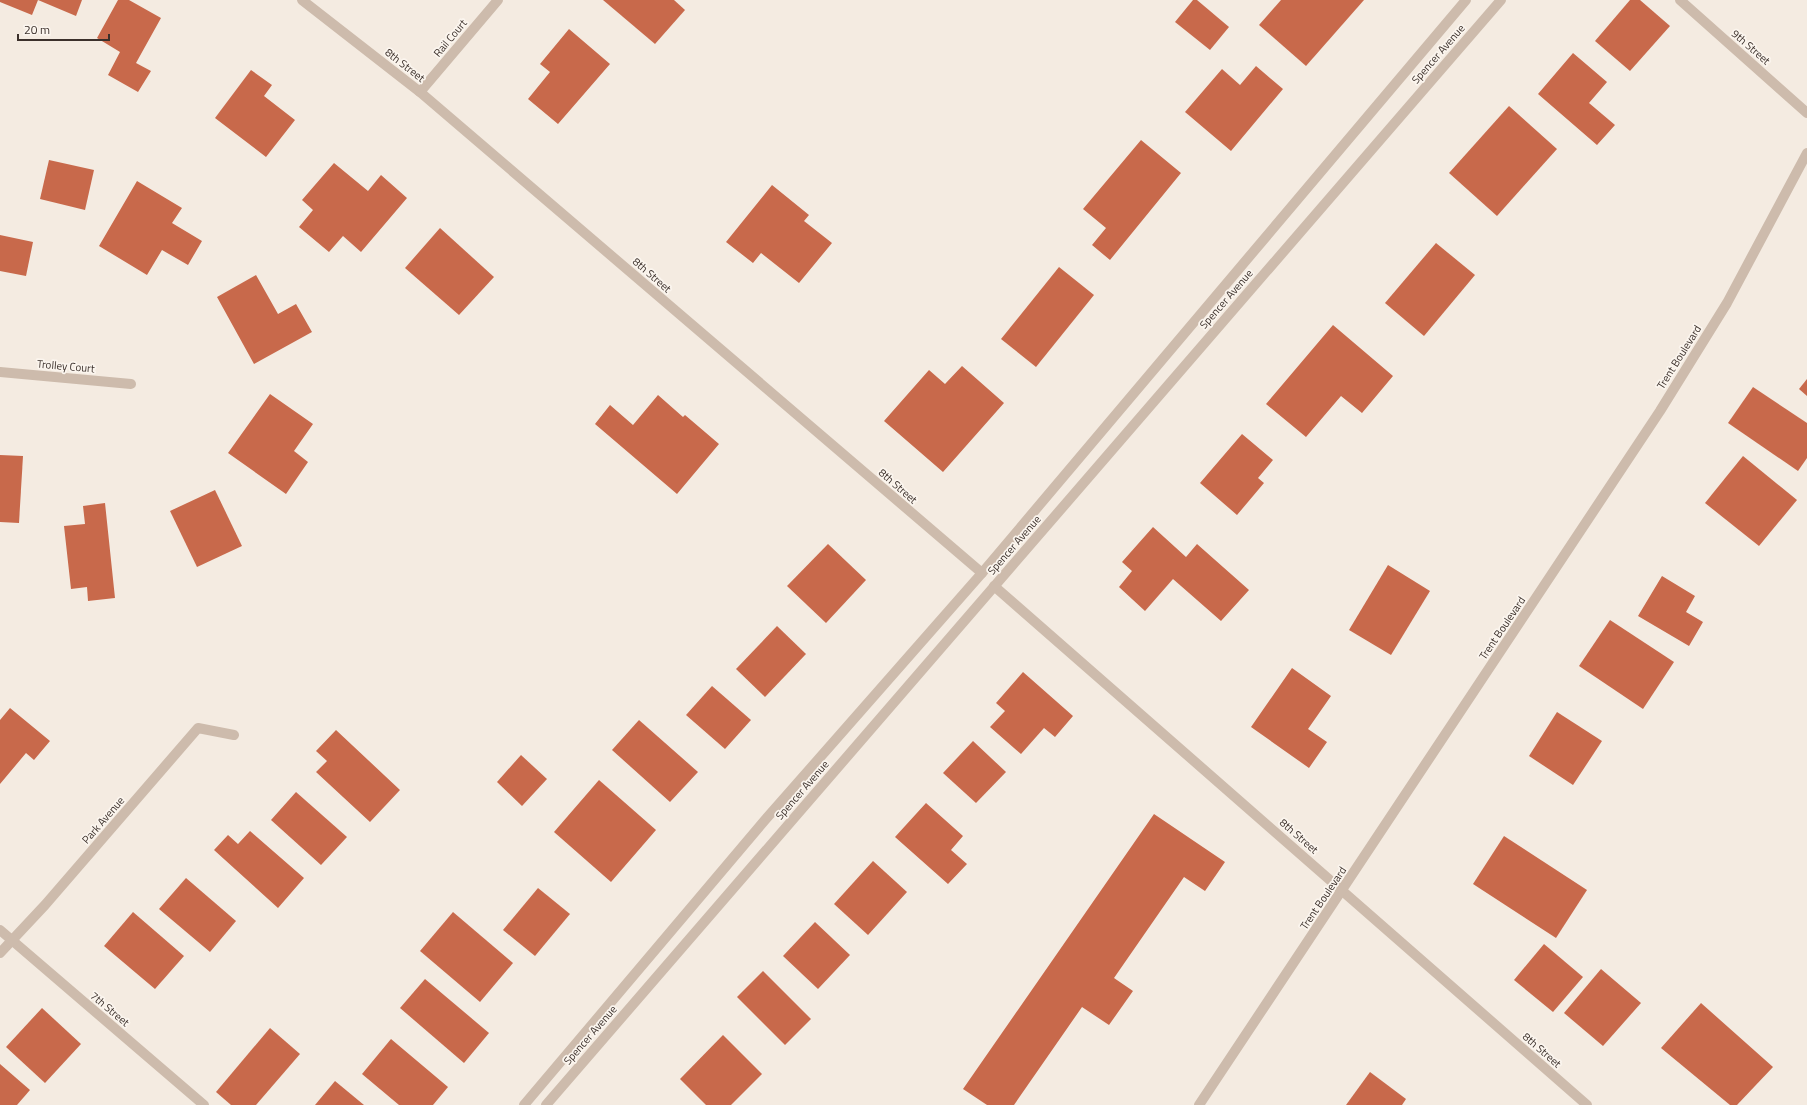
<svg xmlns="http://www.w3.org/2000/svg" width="1807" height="1105" viewBox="0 0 1807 1105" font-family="'Titillium Web',sans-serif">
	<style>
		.building { fill: #c8694b }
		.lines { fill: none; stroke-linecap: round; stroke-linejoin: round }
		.minor { stroke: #cdbbac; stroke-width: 10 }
		.labels { text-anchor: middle; stroke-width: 3.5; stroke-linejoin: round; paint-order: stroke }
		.street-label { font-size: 11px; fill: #3b302b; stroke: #fbf5ee }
	</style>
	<rect width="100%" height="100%" fill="#f4ebe1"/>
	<!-- building -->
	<g class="building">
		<path d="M0 0H82L76 16 38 0 32 15 0 2Z"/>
		<path d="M118 0H129L161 18 136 63 151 71 138 92 108 75 120 52 97 38Z"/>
		<path d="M603 0H674L685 10 655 44Z"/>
		<path d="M1193 0H1197L1229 27 1210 50 1175 22Z"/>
		<path d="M1281 0H1364L1306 66 1259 25Z"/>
		<path d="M1630 0H1640L1670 26 1630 71 1595 41Z"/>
		<path d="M569 29 610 64 558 124 528 99 550 72 540 64Z"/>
		<path d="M1573 53 1607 82 1589 103 1615 125 1597 145 1538 94Z"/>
		<path d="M1256 66 1283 89 1231 151 1185 112 1222 69 1240 85Z"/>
		<path d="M251 70 272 85 264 96 295 120 266 157 215 118Z"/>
		<path d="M1509 106 1557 149 1497 216 1449 173Z"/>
		<path d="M1141 140 1181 173 1110 260 1092 245 1106 228 1083 209Z"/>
		<path d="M49 160 94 170 85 210 40 199Z"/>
		<path d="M334 163 368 191 381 175 407 198 361 252 343 236 329 252 299 227 313 210 302 200Z"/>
		<path d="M137 181 182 208 172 223 202 241 188 265 162 250 147 275 99 246Z"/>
		<path d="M772 185 809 215 804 221 832 243 799 283 761 253 753 263 726 242Z"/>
		<path d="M440 228 494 277 459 315 405 268Z"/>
		<path d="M0 235 33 242 26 276 0 271Z"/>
		<path d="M1436 243 1475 275 1424 336 1385 303Z"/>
		<path d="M1059 267 1094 295 1036 367 1001 339Z"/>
		<path d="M256 275 278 314 296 304 312 332 254 364 217 297Z"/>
		<path d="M1333 325 1393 376 1362 413 1341 396 1306 437 1266 404Z"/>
		<path d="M962 366 1004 403 943 472 884 421 929 370 945 384Z"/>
		<path d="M1807 379V396L1799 389Z"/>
		<path d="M1753 387 1807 423V458L1798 471 1728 423Z"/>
		<path d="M270 394 313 424 294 451 308 462 286 494 228 453Z"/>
		<path d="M658 395 683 417 685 415 719 444 677 494 595 424 610 405 633 425Z"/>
		<path d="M1242 434 1273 460 1258 478 1264 483 1237 515 1200 483Z"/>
		<path d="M0 455 23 456 19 523 0 522Z"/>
		<path d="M1743 456 1797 500 1759 546 1705 503Z"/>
		<path d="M215 490 242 546 197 567 170 511Z"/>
		<path d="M105 503 115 598 88 601 87 587 71 589 64 526 85 524 83 506Z"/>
		<path d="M1153 527 1186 557 1197 544 1249 590 1221 621 1173 579 1145 611 1119 587 1132 571 1122 562Z"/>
		<path d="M828 544 866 580 826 623 787 586Z"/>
		<path d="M1388 565 1430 591 1391 655 1349 630Z"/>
		<path d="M1662 576 1695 596 1686 612 1703 622 1689 646 1638 616Z"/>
		<path d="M1610 620 1674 662 1643 709 1579 666Z"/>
		<path d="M777 626 806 654 765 697 736 669Z"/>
		<path d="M1292 668 1331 696 1308 729 1327 742 1309 768 1251 727Z"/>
		<path d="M1023 672 1073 716 1055 737 1044 728 1021 754 990 727 1005 711 996 703Z"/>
		<path d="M712 686 751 720 725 749 686 715Z"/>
		<path d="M10 708 50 741 34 760 26 753 0 784V720Z"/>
		<path d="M1557 712 1602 741 1573 785 1529 756Z"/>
		<path d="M639 720 698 772 670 802 612 750Z"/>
		<path d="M336 730 400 790 370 822 316 772 327 761 316 751Z"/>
		<path d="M973 741 1006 772 976 803 943 773Z"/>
		<path d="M521 755 547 779 522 806 497 782Z"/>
		<path d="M599 780 656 830 611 882 554 832Z"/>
		<path d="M296 792 347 837 321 865 271 820Z"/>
		<path d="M926 803 963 836 951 850 967 864 948 884 895 837Z"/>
		<path d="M1154 814 1225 862 1205 891 1184 877 1114 978 1133 991 1109 1025 1082 1007 1014 1105H987L963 1089Z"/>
		<path d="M250 831 304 878 278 908 214 850 228 835 238 844Z"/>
		<path d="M1504 836 1587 890 1556 938 1473 884Z"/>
		<path d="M873 861 907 892 868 935 834 904Z"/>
		<path d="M186 878 236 921 210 952 159 909Z"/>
		<path d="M538 888 570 914 535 956 503 930Z"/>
		<path d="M133 912 184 956 155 989 104 946Z"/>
		<path d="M453 912 513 963 480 1002 420 951Z"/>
		<path d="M815 922 850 955 818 989 783 956Z"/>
		<path d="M1544 944 1583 977 1553 1012 1514 980Z"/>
		<path d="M1601 969 1641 1003 1603 1046 1564 1013Z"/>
		<path d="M763 971 811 1019 785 1045 737 997Z"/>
		<path d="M425 979 489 1033 464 1063 400 1008Z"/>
		<path d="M1701 1003 1773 1067 1737 1105H1730L1661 1048Z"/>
		<path d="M42 1008 81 1044 45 1083 6 1047Z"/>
		<path d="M270 1028 300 1054 256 1105H231L216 1092Z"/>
		<path d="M723 1035 762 1074 731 1105H706L680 1079Z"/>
		<path d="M391 1039 448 1087 433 1105H399L362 1074Z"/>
		<path d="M0 1064 30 1090 17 1105H0Z"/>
		<path d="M1370 1072 1406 1099 1402 1105H1346Z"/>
		<path d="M335 1081 364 1105H315Z"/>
	</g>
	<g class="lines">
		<!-- minor -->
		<g class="minor">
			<path d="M302 0 420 92 982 573"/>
			<path d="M1680 0 1807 113"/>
			<path d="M420 92 498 0"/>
			<path d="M0 372 131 384"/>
			<path d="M994 586 1587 1105"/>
			<path d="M0 930 204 1105"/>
			<path d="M0 953 45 905 198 728 234 735"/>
			<path d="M524 1105 765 820 982 573 1466 0"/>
			<path d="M546 1105 1501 0"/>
			<path d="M1199 1105 1660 411 1727 303 1807 153"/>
		</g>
	</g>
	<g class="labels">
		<!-- street labels -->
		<g class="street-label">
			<text transform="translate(450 38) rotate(-50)" y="4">Rail Court</text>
			<text transform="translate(1751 47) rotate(41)" y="4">9th Street</text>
			<text transform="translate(1438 54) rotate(-49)" y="4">Spencer Avenue</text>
			<text transform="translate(405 65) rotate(38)" y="4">8th Street</text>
			<text transform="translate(652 275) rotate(41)" y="4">8th Street</text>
			<text transform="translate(1226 299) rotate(-49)" y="4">Spencer Avenue</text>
			<text transform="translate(1679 357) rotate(-58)" y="4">Trent Boulevard</text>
			<text transform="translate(66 366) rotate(5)" y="4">Trolley Court</text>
			<text transform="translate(898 486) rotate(41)" y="4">8th Street</text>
			<text transform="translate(1014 545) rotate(-49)" y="4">Spencer Avenue</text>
			<text transform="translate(1502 628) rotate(-56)" y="4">Trent Boulevard</text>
			<text transform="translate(802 790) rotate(-49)" y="4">Spencer Avenue</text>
			<text transform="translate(103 820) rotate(-49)" y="4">Park Avenue</text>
			<text transform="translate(1299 836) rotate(41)" y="4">8th Street</text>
			<text transform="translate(1323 898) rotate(-56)" y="4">Trent Boulevard</text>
			<text transform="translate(110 1009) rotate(40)" y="4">7th Street</text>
			<text transform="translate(590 1035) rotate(-49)" y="4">Spencer Avenue</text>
			<text transform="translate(1542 1050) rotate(41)" y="4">8th Street</text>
		</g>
	</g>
	<!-- scale -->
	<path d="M18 34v6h91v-6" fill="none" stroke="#3b302b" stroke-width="2"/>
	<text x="24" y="34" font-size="12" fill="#3b302b" stroke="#fbf5ee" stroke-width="3" paint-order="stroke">20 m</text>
</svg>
